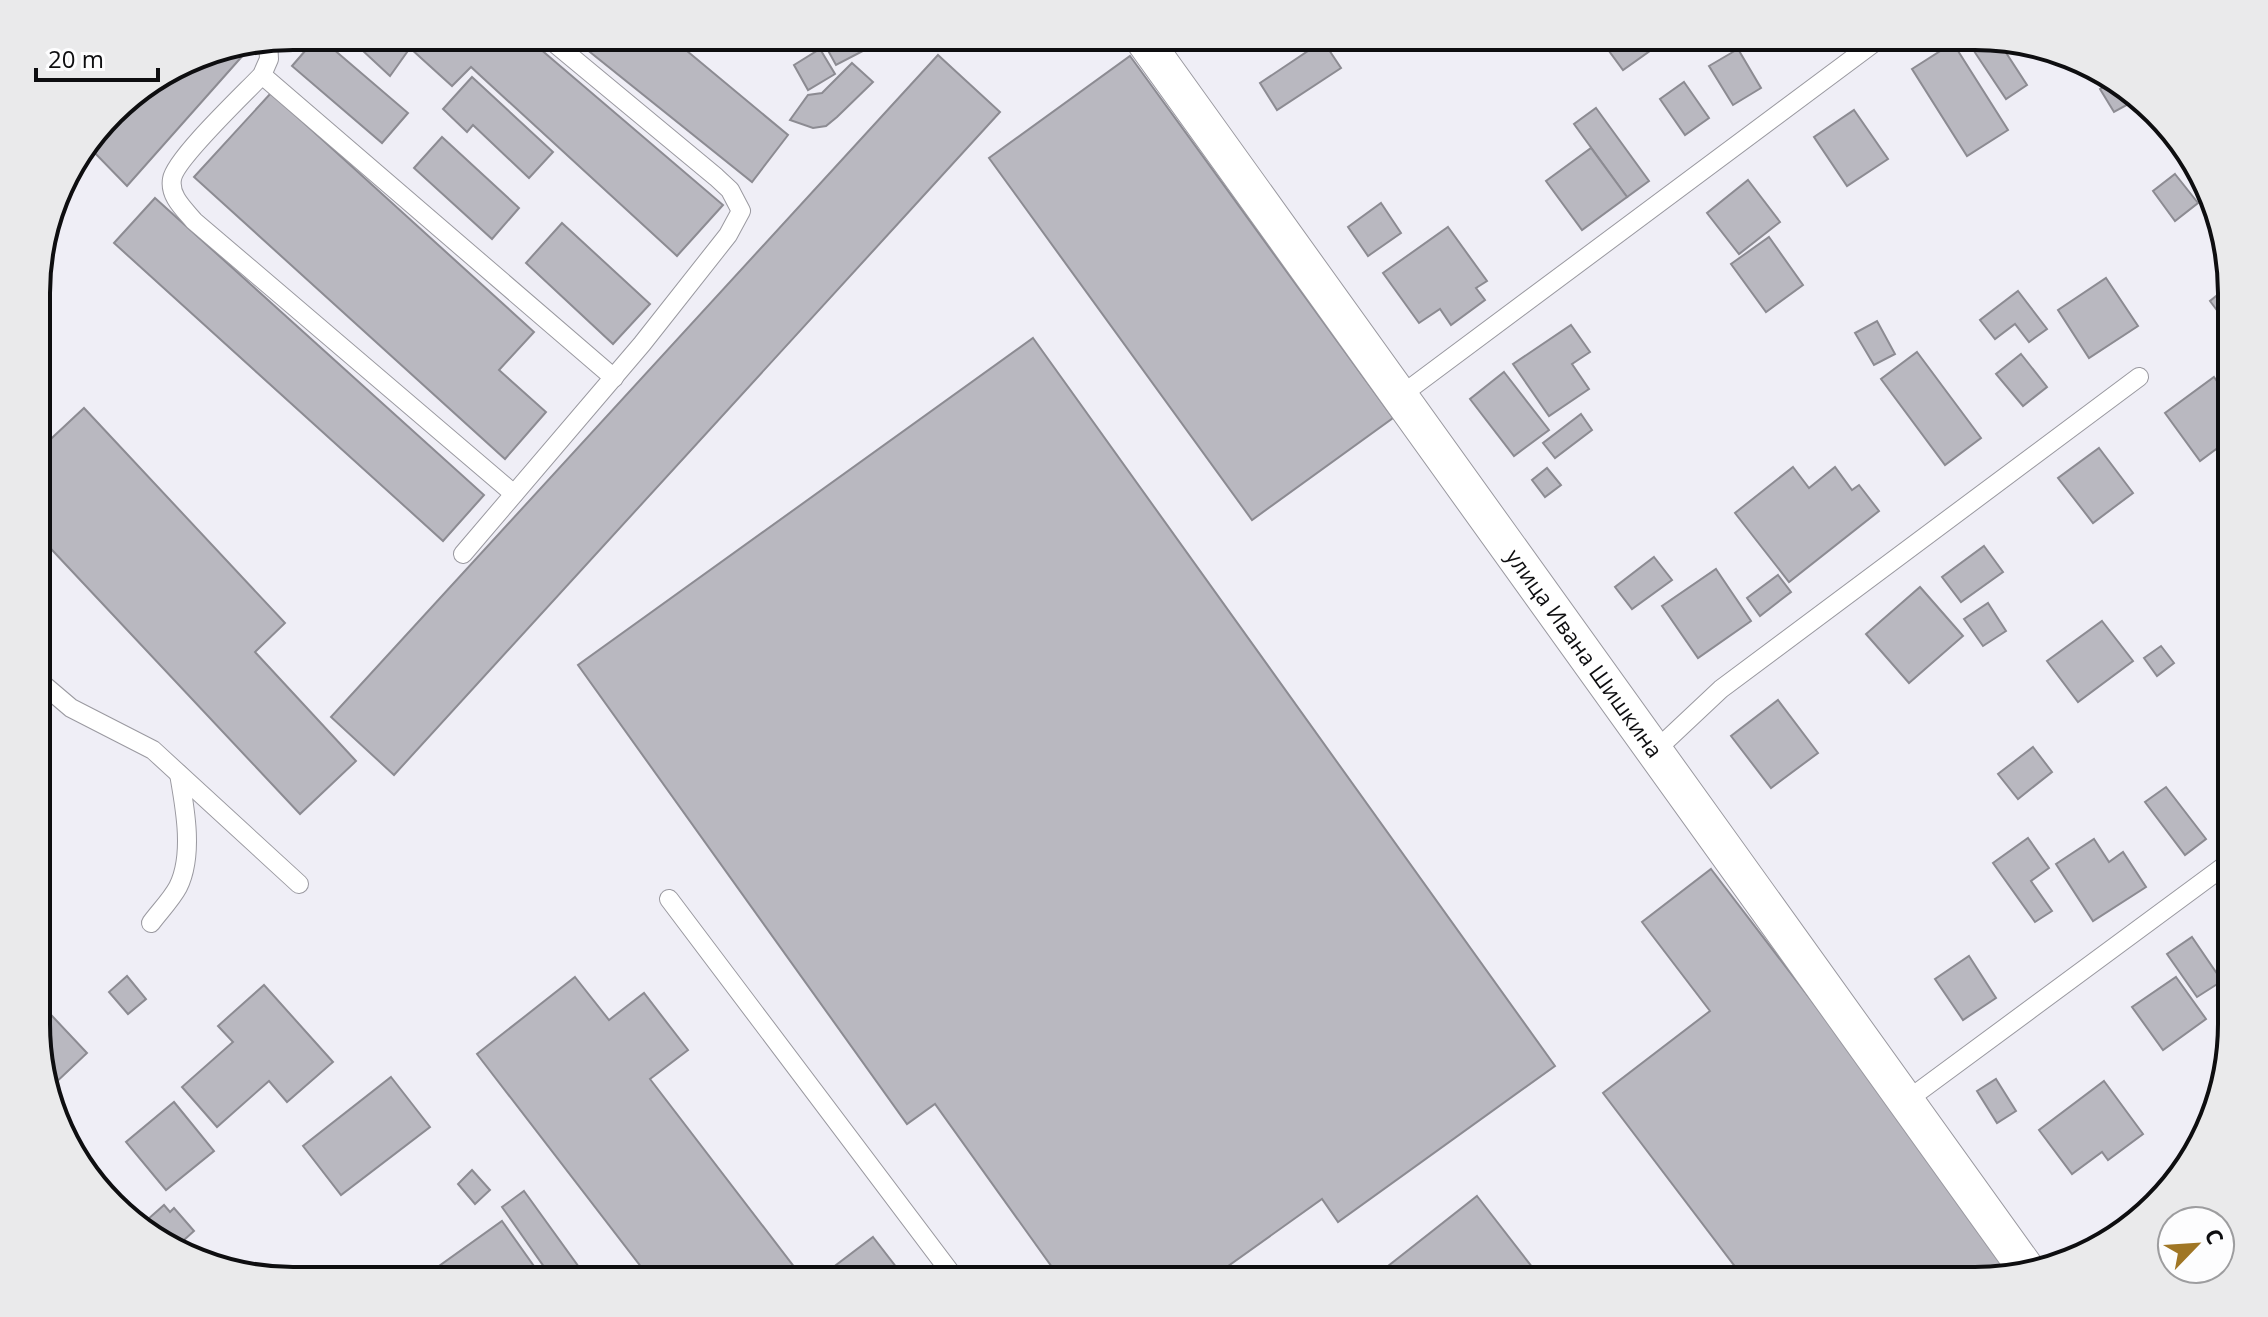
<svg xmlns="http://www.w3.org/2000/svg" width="2268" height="1317" viewBox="0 0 2268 1317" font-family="'Open Sans',sans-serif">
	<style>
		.building { fill: #b9b8c0; stroke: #8c8b92; stroke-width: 2 }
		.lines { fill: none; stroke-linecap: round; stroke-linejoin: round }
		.lane-casing { stroke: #9a99a0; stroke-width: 20 }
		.street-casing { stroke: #9a99a0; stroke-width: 38 }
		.lane { stroke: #fff; stroke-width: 18 }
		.street { stroke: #fff; stroke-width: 36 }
		.labels { text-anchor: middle; stroke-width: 8; stroke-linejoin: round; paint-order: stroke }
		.street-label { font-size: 22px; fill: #0e0e10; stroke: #fdfdfe }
		.rim { fill: none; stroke: #0e0e10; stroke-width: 4 }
	</style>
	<rect width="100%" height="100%" fill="#efeef6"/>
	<!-- building -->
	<g class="building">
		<path d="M318 36 408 113 382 143 292 66Z"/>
		<path d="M347 36H525L723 205 677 256 471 67 452 86 410 48 390 76Z"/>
		<path d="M570 36H669L788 135 752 182Z"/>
		<path d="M808 36H879L882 41 836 65 825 45 816 48Z"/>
		<path d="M1598 36H1671L1623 70Z"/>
		<path d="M1964 36 1999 42 2027 85 2006 99Z"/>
		<path d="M1323 41 1341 68 1277 110 1260 83Z"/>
		<path d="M1953 43 2008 130 1967 156 1912 69Z"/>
		<path d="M253 44 127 186 88 146 129 97 195 55Z"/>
		<path d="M820 49 835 74 808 90 794 65Z"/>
		<path d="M1738 49 1761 88 1733 105 1709 66Z"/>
		<path d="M938 55 1000 112 394 775 331 717Z"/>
		<path d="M1130 56 1393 418 1252 520 989 158Z"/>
		<path d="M852 63 873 82 837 117 826 126 813 128 790 120 808 95 822 93Z"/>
		<path d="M472 77 553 152 529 178 473 125 467 132 443 109Z"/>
		<path d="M2113 80 2134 101 2114 112 2100 89Z"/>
		<path d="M1684 82 1709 118 1685 135 1660 99Z"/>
		<path d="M271 93 534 332 499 370 546 412 505 459 194 177Z"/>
		<path d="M1596 108 1649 181 1627 197 1574 124Z"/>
		<path d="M1854 110 1888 159 1847 186 1814 137Z"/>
		<path d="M442 137 519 208 492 239 414 168Z"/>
		<path d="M1591 148 1627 197 1582 230 1546 181Z"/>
		<path d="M2175 174 2198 203 2175 221 2153 191Z"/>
		<path d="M1748 180 1780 222 1739 254 1707 213Z"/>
		<path d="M155 198 484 495 443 541 114 243Z"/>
		<path d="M1381 203 1401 233 1368 256 1348 227Z"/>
		<path d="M562 223 650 304 613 344 526 263Z"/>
		<path d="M1448 227 1487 281 1476 288 1485 300 1451 325 1440 309 1419 323 1383 273Z"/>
		<path d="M1769 237 1803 285 1766 312 1731 264Z"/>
		<path d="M2106 278 2138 326 2089 358 2058 310Z"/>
		<path d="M2226 288 2231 296V329L2210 301Z"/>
		<path d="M2018 291 2047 329 2029 342 2015 324 1995 339 1980 320Z"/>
		<path d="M1877 321 1895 354 1874 365 1855 333Z"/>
		<path d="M1571 325 1590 352 1572 364 1589 389 1549 416 1513 364Z"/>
		<path d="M1033 338 1555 1066 1338 1222 1322 1199 1217 1274 1221 1281H1062L935 1104 907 1124 578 665Z"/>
		<path d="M1917 352 1981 438 1945 465 1881 379Z"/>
		<path d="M2021 354 2047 387 2023 406 1996 374Z"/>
		<path d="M1504 372 1549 430 1514 456 1470 399Z"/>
		<path d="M2214 377 2231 401V438L2200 461 2165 413Z"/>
		<path d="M84 408 285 623 255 652 356 761 300 814 38 535V451Z"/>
		<path d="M1581 414 1592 430 1555 458 1543 443Z"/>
		<path d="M2099 448 2133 493 2093 523 2058 478Z"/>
		<path d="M1793 467 1809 488 1835 467 1852 490 1859 485 1879 511 1789 582 1735 513Z"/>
		<path d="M1547 468 1561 485 1545 497 1532 480Z"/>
		<path d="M1984 546 2003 572 1961 602 1942 577Z"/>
		<path d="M1654 557 1672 580 1632 609 1615 587Z"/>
		<path d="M1716 569 1751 621 1698 658 1662 606Z"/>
		<path d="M1778 575 1791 592 1760 616 1747 598Z"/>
		<path d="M1920 587 1963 636 1909 683 1866 634Z"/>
		<path d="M1988 603 2006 631 1983 646 1964 619Z"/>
		<path d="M2102 621 2133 661 2078 702 2047 661Z"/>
		<path d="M2161 646 2174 663 2157 676 2144 658Z"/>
		<path d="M1778 700 1818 753 1771 788 1731 736Z"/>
		<path d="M2033 747 2052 772 2018 799 1998 774Z"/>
		<path d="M2166 787 2206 839 2185 855 2145 802Z"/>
		<path d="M2028 838 2049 868 2031 881 2052 911 2035 922 1993 863Z"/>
		<path d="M2094 839 2109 862 2123 852 2146 887 2093 921 2056 864Z"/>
		<path d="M1711 869 2016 1268 2006 1276 1991 1280 1746 1281 1603 1093 1710 1011 1642 922Z"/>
		<path d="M2192 937 2222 981 2197 997 2167 954Z"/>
		<path d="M1969 956 1996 998 1963 1020 1935 979Z"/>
		<path d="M127 976 146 999 128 1014 109 992Z"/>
		<path d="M575 977 609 1020 644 993 688 1050 650 1079 805 1281H652L477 1054Z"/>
		<path d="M2176 977 2206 1019 2163 1050 2132 1007Z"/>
		<path d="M264 985 333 1062 287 1102 269 1081 217 1127 182 1087 233 1042 218 1026Z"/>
		<path d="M38 1001 87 1053 50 1088 38 1057Z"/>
		<path d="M391 1077 430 1127 341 1195 303 1146Z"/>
		<path d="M1996 1079 2016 1111 1997 1123 1977 1091Z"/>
		<path d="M2104 1081 2143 1134 2108 1160 2102 1152 2072 1174 2039 1130Z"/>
		<path d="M174 1102 214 1151 166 1190 126 1142Z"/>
		<path d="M472 1170 490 1190 475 1204 458 1184Z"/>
		<path d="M524 1191 589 1281H554L502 1207Z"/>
		<path d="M1477 1196 1543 1281H1369Z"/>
		<path d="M164 1205 170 1212 174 1208 194 1231 174 1249 147 1220Z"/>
		<path d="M502 1221 536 1269 519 1281H418Z"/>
		<path d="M873 1237 907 1281H815Z"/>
	</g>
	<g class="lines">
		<defs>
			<g id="lane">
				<path d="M268 41 269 59 262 75C245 93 175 159 172 179 169 196 184 209 194 221L514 494"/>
				<path d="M262 75 614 378"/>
				<path d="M1400 396 1883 36"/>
				<path d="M463 554 642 344 728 235 741 211 730 190 716 177 546 36"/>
				<path d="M38 680 71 708 153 750 299 884"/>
				<path d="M1655 751 1721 689 2139 377"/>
				<path d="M669 899 957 1281"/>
				<path d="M151 923C159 912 171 900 178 887 194 855 185 808 179 774"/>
				<path d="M1906 1101 2231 861"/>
			</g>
			<g id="street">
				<path id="s1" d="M1141 36 2027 1270"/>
			</g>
		</defs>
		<!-- lane casing -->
		<use href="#lane" class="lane-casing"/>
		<!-- street casing -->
		<use href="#street" class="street-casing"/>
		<!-- lane -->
		<use href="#lane" class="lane"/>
		<!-- street -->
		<use href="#street" class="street"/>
	</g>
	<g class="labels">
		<!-- street labels -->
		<g class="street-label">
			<text dy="8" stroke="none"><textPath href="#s1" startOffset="760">улица Ивана Шишкина</textPath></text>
		</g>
	</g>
	<!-- crop -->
	<path d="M0 0H2268V1317H0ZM293 50H1975A243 243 0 0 1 2218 293V1024A243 243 0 0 1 1975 1267H293A243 243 0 0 1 50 1024V293A243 243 0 0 1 293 50Z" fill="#eaeaeb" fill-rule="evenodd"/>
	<path class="rim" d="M293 50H1975A243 243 0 0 1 2218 293V1024A243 243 0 0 1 1975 1267H293A243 243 0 0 1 50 1024V293A243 243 0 0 1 293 50Z"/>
	<!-- north arrow -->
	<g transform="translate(2196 1245) rotate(65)"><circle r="38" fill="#fdfdfe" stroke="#9d9d9f" stroke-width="2"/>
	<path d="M0-6L14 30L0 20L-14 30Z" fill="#a07625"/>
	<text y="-12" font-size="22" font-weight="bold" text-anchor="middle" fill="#0e0e10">С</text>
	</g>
	<!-- scale -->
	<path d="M36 68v12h122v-12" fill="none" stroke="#0e0e10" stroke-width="4"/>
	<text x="48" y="68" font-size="24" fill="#0e0e10" stroke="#fdfdfe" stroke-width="6" paint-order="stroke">20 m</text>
</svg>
